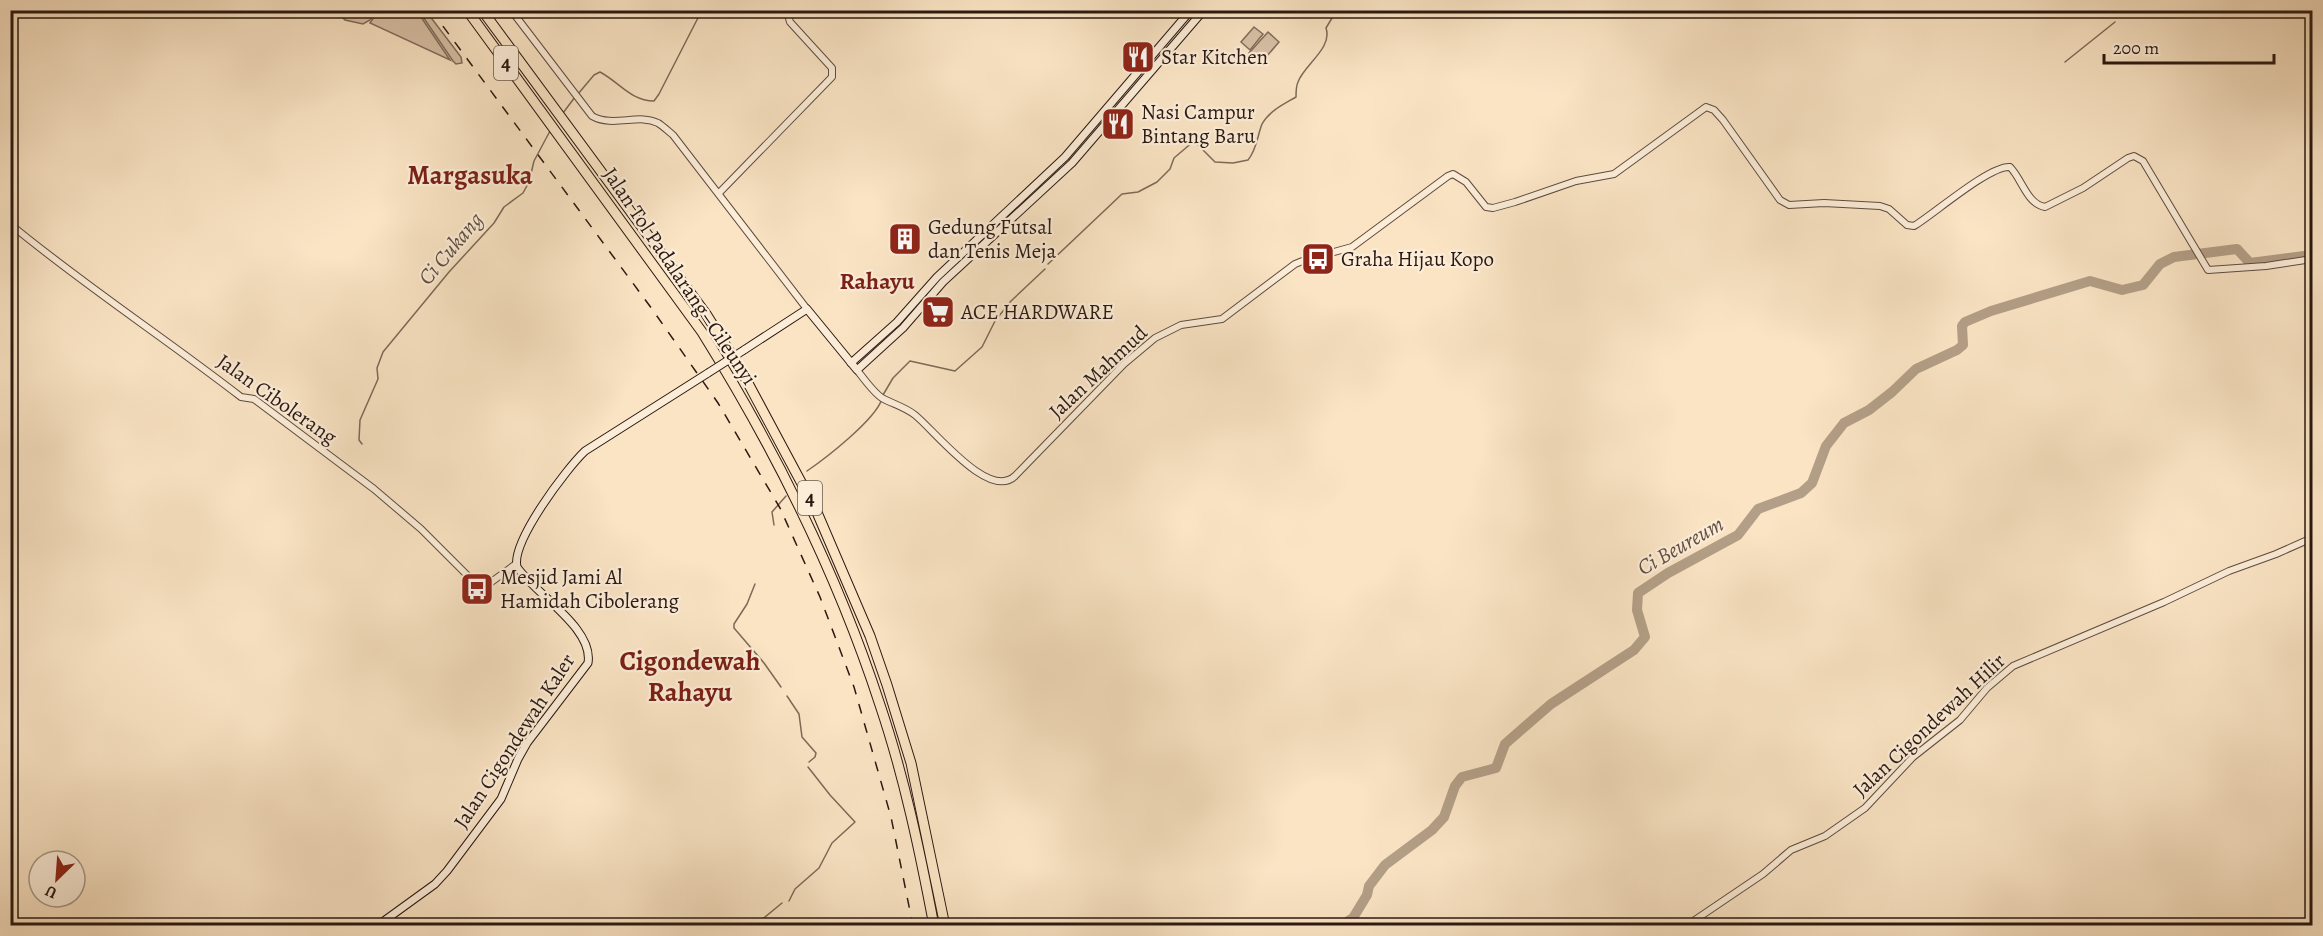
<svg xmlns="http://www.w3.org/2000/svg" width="2323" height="936" viewBox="0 0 2323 936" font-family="Alegreya,serif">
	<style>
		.green { fill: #d7c1a6; stroke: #806c5c; stroke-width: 1.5 }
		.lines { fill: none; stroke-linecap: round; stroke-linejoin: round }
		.stream { stroke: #7c6958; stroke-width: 1.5 }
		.river { stroke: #b39f87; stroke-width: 10 }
		.tertiary-casing { stroke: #5e4b3e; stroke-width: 8 }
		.secondary-casing { stroke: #2a1811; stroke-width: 9 }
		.motorway-casing { stroke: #2a1811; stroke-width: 11 }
		.tertiary { stroke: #fcedd9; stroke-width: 6 }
		.secondary { stroke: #fcedd9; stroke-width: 7 }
		.motorway { stroke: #fae4c4; stroke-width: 9 }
		.rail { stroke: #2a1811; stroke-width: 1.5; stroke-dasharray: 10 10; stroke-linecap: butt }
		.secondary-bridge-casing { stroke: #2a1811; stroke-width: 9; stroke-linecap: butt }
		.secondary-bridge { stroke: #fcedd9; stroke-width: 7 }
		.labels { text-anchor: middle; stroke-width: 4.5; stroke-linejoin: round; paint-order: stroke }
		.shield { fill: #fcedd9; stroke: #69584d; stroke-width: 1.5 }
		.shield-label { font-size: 20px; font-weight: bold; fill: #2a1811 }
		.poi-label { font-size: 21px; fill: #2a1811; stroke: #fcedd9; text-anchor: start }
		.street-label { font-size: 21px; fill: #2a1811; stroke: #fcedd9 }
		.water-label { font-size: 22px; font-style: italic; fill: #614e40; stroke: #fcedd9 }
		.quarter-label { font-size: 24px; font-weight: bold; fill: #7a1f14; stroke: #fcedd9 }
		.district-label { font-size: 27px; font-weight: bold; fill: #7a1f14; stroke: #fcedd9 }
	</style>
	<rect width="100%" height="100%" fill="#fae4c4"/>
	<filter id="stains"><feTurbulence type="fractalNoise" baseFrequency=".00333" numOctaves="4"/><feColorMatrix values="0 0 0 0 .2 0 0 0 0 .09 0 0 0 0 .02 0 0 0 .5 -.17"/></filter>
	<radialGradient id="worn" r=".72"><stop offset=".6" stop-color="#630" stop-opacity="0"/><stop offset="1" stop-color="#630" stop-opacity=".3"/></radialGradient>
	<!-- green -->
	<g class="green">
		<path d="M346 11V10L376 11 370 20 363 24 345 20 342 17Z"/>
		<path d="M378 11H417L450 60 370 23Z"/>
		<path d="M419 11H426L461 57 462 63 456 64 453 61Z"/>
		<path d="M1254 27 1263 34 1250 50 1241 42Z"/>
		<path d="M1268 32 1279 42 1261 63 1249 53Z"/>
	</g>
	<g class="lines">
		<!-- stream -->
		<g class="stream">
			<path d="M1336 13 1338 10"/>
			<path d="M2065 62 2115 22"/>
			<path d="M578 94 594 75 600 72C619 82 631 101 654 101L659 94 702 10"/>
			<path d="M563 113 575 97"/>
			<path d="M1048 264 1122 194 1138 192 1157 182 1170 169 1174 158 1194 141 1215 162 1233 163 1248 160C1257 149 1257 137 1262 124 1269 111 1284 104 1296 97 1296 92 1296 86 1298 82 1304 65 1333 48 1326 28L1332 18"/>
			<path d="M883 395 893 378 910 361 955 371 982 347 995 321 1011 301 1045 269"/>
			<path d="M362 444 359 440 360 420 378 379 377 368 383 352 449 272 494 223 504 207 523 193 529 182 534 161 550 131"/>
			<path d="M807 471C826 458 875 420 882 399"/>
			<path d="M774 525 772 512 786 496"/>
			<path d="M755 584 747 604 734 624V628L764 663 781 687"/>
			<path d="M787 696 799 714 802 737 816 753 815 757 809 762"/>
			<path d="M789 901 795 889 819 868 832 843 855 822 830 795 808 767"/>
			<path d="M754 926 782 903"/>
		</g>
		<!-- river -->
		<path class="river" d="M1340 926 1353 918 1367 895 1369 886 1385 865 1432 830 1444 817 1455 786 1462 777 1496 768 1505 744 1551 704 1634 650 1645 637 1637 610 1638 593 1668 573 1738 535 1758 509 1801 493 1812 483 1826 446 1844 423 1869 410 1892 392 1916 369 1957 350 1963 345 1962 326 1965 322 1991 311 2090 281 2122 290 2143 285 2160 264 2174 257 2237 249 2250 263 2312 255"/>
		<defs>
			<g id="tertiary">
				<path d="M511 10 592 116C613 128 639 113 658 123 663 126 668 131 673 135L807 309"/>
				<path d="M719 193 832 77V68L790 22 788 15 789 10"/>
				<path d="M10 224C85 286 165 338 241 397L254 399 374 489 421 529 479 587 483 588 516 564"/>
				<path d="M857 370C864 379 873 392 882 398 893 404 905 407 915 415 934 430 989 501 1015 476L1124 364 1155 338 1181 325 1222 319 1295 264 1305 260 1352 247 1448 176 1453 174 1466 182 1486 207 1493 208 1515 202 1576 181 1614 174 1706 107 1714 110 1723 120 1780 200 1789 205 1824 203 1880 206 1889 209 1907 225 1914 226C1934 214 1990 165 2010 167 2022 179 2027 204 2045 207L2083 188 2128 158 2134 156 2143 161 2208 270 2266 266 2312 259"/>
				<path d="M1686 926 1763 874 1791 850 1825 836 1865 808 1913 757 1960 720 1987 688 2013 666 2164 602 2229 571 2276 554 2312 538"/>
			</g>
			<g id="secondary">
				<path d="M744 350 807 309 857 370 903 328 943 282 1072 163 1204 10"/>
				<path d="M851 363 897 322 937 277 1065 157 1191 10"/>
				<path d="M377 926 435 884 447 871 501 799 518 759 527 743 588 663C594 628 535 594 517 567 511 542 566 469 585 451L708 373"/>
			</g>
			<g id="motorway">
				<path d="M467 10 702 332C775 449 837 573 880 705 904 776 920 852 934 926"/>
				<path d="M482 10 706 314 741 370 816 510 870 636 887 685 911 763 945 926"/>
			</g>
		</defs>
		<!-- tertiary casing -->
		<use href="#tertiary" class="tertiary-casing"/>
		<!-- secondary casing -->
		<use href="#secondary" class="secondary-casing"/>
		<!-- motorway casing -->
		<use href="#motorway" class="motorway-casing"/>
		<!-- tertiary -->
		<use href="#tertiary" class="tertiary"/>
		<!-- secondary -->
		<use href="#secondary" class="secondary"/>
		<!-- motorway -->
		<use href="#motorway" class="motorway"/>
		<!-- rail -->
		<path class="rail" d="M431 10 652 309 718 403 780 508 820 597 854 687 891 817 913 926"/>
		<defs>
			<path id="secondary-bridge" d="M708 373 744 350"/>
		</defs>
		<!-- secondary-bridge casing -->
		<use href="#secondary-bridge" class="secondary-bridge-casing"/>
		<!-- secondary-bridge -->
		<use href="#secondary-bridge" class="secondary-bridge"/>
	</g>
	<!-- icons -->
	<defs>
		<symbol id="restaurant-square" viewBox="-11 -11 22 22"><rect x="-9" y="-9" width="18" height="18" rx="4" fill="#8f2418" stroke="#fcedd9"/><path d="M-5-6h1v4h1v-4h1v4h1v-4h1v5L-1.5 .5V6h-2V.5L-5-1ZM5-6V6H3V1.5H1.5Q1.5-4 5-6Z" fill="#fff"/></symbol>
		<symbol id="building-square" viewBox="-11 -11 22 22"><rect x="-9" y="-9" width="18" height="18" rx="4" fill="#8f2418" stroke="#fcedd9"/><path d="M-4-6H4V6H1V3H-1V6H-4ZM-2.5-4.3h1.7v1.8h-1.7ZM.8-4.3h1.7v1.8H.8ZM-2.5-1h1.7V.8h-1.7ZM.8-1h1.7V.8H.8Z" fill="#fff"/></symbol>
		<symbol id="bus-square" viewBox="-11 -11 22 22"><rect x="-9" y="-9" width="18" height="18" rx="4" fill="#8f2418" stroke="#fcedd9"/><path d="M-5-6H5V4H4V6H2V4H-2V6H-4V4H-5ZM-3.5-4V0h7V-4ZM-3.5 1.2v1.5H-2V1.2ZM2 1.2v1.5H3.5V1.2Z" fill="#fff"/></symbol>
		<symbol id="supermarket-square" viewBox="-11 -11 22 22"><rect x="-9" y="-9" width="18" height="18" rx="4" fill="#8f2418" stroke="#fcedd9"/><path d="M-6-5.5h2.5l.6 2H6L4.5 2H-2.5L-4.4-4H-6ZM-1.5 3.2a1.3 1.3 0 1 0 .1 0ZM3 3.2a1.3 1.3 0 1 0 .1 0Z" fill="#fff"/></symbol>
	</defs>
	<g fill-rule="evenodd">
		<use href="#restaurant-square" x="1119" y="38" width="38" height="38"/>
		<use href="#restaurant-square" x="1099" y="105" width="38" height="38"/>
		<use href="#building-square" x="886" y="220" width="38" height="38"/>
		<use href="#bus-square" x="1299" y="240" width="38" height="38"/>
		<use href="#supermarket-square" x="919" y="293" width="38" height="38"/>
		<use href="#bus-square" x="458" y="570" width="38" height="38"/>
	</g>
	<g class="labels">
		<!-- shield labels -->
		<g class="shield">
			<rect x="494" y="46" width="24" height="34" rx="4.5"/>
			<rect x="798" y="481" width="24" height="34" rx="4.5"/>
		</g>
		<g class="shield-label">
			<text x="506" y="70">4</text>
			<text x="810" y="505">4</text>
		</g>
		<!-- poi labels -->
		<g class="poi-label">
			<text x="1161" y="64">Star Kitchen</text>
			<text x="1141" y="119">Nasi Campur<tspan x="1141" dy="24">Bintang Baru</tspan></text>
			<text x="928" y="234">Gedung Futsal<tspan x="928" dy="24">dan Tenis Meja</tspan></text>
			<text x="1341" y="266">Graha Hijau Kopo</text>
			<text x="961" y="319">ACE HARDWARE</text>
			<text x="500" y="584">Mesjid Jami Al<tspan x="500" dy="24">Hamidah Cibolerang</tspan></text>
		</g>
		<!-- street labels -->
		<g class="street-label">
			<text transform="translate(680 276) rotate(56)" y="7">Jalan Tol Padalarang–Cileunyi</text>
			<text transform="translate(1098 372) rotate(-43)" y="7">Jalan Mahmud</text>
			<text transform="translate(277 399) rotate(35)" y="7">Jalan Cibolerang</text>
			<text transform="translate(1929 725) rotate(-43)" y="7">Jalan Cigondewah Hilir</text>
			<text transform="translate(514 741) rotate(-57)" y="7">Jalan Cigondewah Kaler</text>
		</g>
		<!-- water labels -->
		<g class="water-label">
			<text transform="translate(450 248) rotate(-50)" y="8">Ci Cukang</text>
			<text transform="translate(1680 545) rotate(-30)" y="8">Ci Beureum</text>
		</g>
		<!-- quarter labels -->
		<g class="quarter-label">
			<text x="877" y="289">Rahayu</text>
		</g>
		<!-- district labels -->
		<g class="district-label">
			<text x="470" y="184">Margasuka</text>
			<text x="690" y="670">Cigondewah<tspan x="690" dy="31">Rahayu</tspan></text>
		</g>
	</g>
	<!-- margin -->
	<rect width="2323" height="936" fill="none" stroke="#fae4c4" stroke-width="36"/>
	<rect x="12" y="12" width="2299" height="912" fill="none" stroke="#2a1811" stroke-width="3"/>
	<rect x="18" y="18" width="2287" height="900" fill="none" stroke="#2a1811" stroke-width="1.5"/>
	<!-- north arrow -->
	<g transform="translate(57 879) rotate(205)"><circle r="28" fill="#fcedd9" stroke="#a89889" stroke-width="1.5"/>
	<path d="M0-4.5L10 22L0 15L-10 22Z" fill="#8f2418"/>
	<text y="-9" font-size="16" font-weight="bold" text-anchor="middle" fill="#2a1811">U</text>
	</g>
	<!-- scale -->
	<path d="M2104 54v9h170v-9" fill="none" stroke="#2a1811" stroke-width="3"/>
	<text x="2113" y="54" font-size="18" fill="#2a1811" stroke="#fcedd9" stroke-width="4.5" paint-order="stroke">200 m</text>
	<rect width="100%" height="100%" filter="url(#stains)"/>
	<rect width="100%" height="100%" fill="url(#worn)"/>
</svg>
